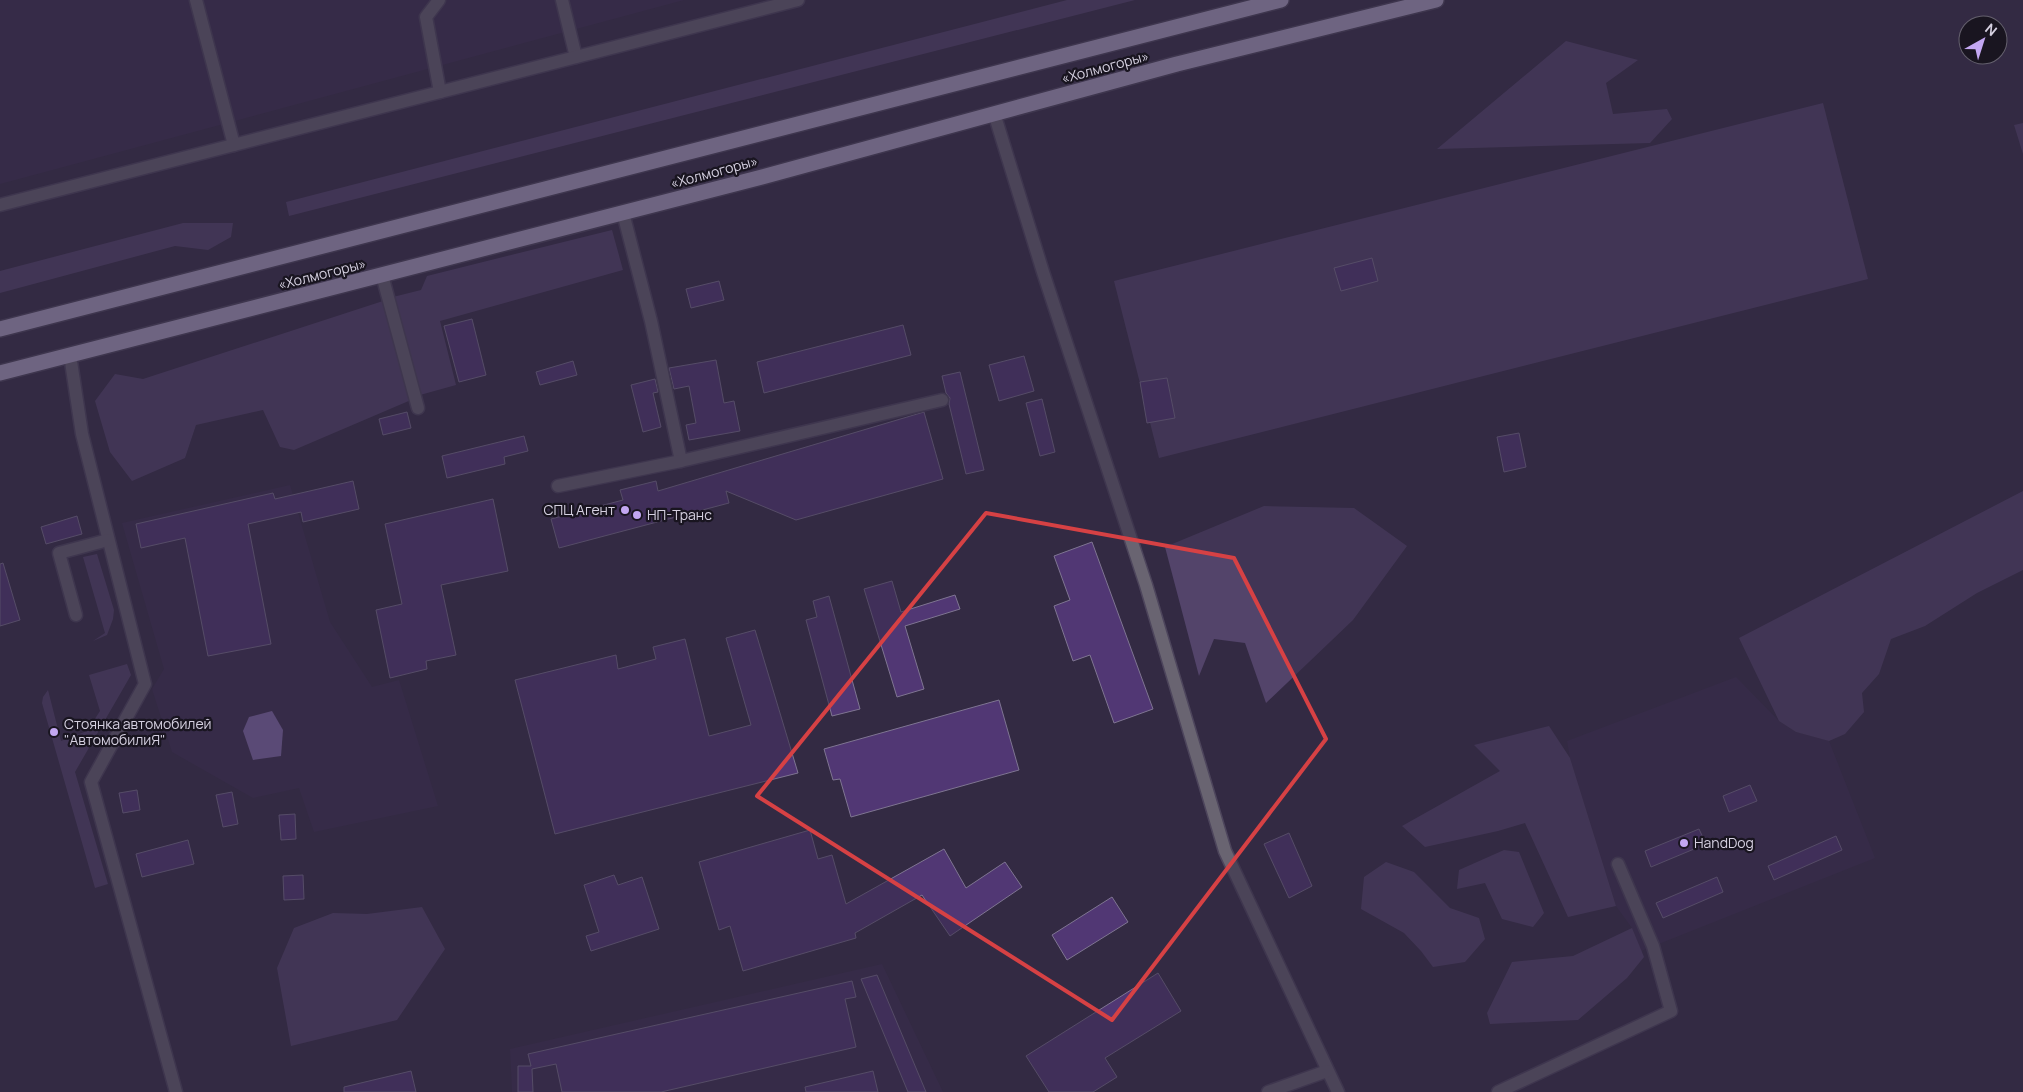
<svg xmlns="http://www.w3.org/2000/svg" width="2023" height="1092" viewBox="0 0 2023 1092" font-family="Manrope,sans-serif">
	<style>
		.built { fill: #3b2e4e }
		.green { fill: #53446a }
		.water { fill: #8b72b3 }
		.building { fill: #513774; stroke: #7f7592 }
		.lines { fill: none; stroke-linecap: round; stroke-linejoin: round }
		.minor-casing { stroke: #4d455c; stroke-width: 15 }
		.highway-casing { stroke: #4d455c; stroke-width: 18 }
		.minor { stroke: #696471; stroke-width: 12 }
		.highway { stroke: #b7accc; stroke-width: 15 }
		.marked { fill: none; stroke: #d64144; stroke-width: 4; stroke-linejoin: round }
		.poi-dot { fill: #c3a7f2; stroke: #191520; stroke-width: 2 }
		.labels { text-anchor: middle; stroke-width: 4.5; stroke-linejoin: round; paint-order: stroke }
		.street-label { font-size: 14px; fill: #d5d0e0; stroke: #191520 }
		.poi-label { font-size: 14px; fill: #d5d0e0; stroke: #191520; text-anchor: start }
	</style>
	<rect width="100%" height="100%" fill="#332a43"/>
	<!-- built -->
	<g class="built">
		<path d="M0 0H684L0 184Z"/>
		<path d="M290 485 330 622 372 687 399 680 438 806 314 832 299 788 253 798 172 752 152 689 164 669 122 523Z"/>
		<path d="M1736 677 1779 721 1796 732 1829 741 1875 858 1641 951 1632 928 1616 906 1570 758 1567 741Z"/>
		<path d="M882 964 943 1092H512L510 1049Z"/>
	</g>
	<!-- green -->
	<g class="green">
		<path d="M1067 0H1135L289 216 286 202Z"/>
		<path d="M1566 41 1638 60 1606 83 1613 114 1667 109 1672 119 1650 143 1437 149Z"/>
		<path d="M1823 103 1868 279 1159 458 1114 281Z"/>
		<path d="M2023 123V154L2014 125Z"/>
		<path d="M183 223H233L231 237 208 250 175 246 0 293V271Z"/>
		<path d="M612 230 623 270 440 321 456 385 420 395 393 297 421 290 427 276Z"/>
		<path d="M383 301 411 400 294 450 280 447 263 410 196 425 185 458 132 481 110 452 95 401 115 374 143 379Z"/>
		<path d="M2023 491V570L1977 593 1925 626 1891 639 1879 674 1862 693 1864 712 1845 734 1829 741 1796 732 1779 721 1739 638Z"/>
		<path d="M1264 506 1354 508 1407 546 1353 620 1266 703 1245 643 1214 639 1199 676 1165 547Z"/>
		<path d="M97 554 114 610 113 619 107 635 93 641 105 633 83 557Z"/>
		<path d="M127 664 131 675 75 772 108 884 95 888 42 703 43 697 48 690 61 741 87 731 100 711 89 675Z"/>
		<path d="M1549 726 1570 758 1616 906 1568 917 1525 823 1498 831 1425 847 1402 826 1500 771 1474 745Z"/>
		<path d="M1504 850 1519 852 1544 913 1533 927 1502 919 1485 883 1457 889 1459 870Z"/>
		<path d="M1386 862 1414 872 1450 908 1479 918 1485 939 1465 962 1433 967 1421 951 1404 933 1361 909 1364 877Z"/>
		<path d="M422 907 445 949 397 1020 291 1046 277 968 294 928 333 913 367 914Z"/>
		<path d="M1632 928 1644 957 1627 978 1578 1020 1490 1024 1487 1013 1512 962 1573 956Z"/>
	</g>
	<!-- water -->
	<path class="water" d="M272 711 283 730 281 756 253 760 243 731 249 717Z"/>
	<!-- building -->
	<g class="building">
		<path d="M1372 258 1378 281 1341 291 1334 268Z"/>
		<path d="M719 281 724 300 691 308 686 289Z"/>
		<path d="M472 319 486 375 459 382 444 326Z"/>
		<path d="M903 325 911 355 764 393 757 362Z"/>
		<path d="M1024 356 1034 391 999 401 989 365Z"/>
		<path d="M716 360 724 403 734 401 740 431 689 440 686 425 696 423 689 386 674 389 669 368Z"/>
		<path d="M573 361 577 375 540 385 536 372Z"/>
		<path d="M960 372 984 470 966 474 949 404 950 398 946 393 942 376Z"/>
		<path d="M1167 378 1175 418 1147 423 1140 382Z"/>
		<path d="M655 379 658 392 653 393 661 427 643 432 631 385Z"/>
		<path d="M1042 399 1055 452 1040 456 1026 403Z"/>
		<path d="M407 412 411 428 383 435 379 419Z"/>
		<path d="M924 412 943 479 796 520 726 491 729 503 559 548 551 519 623 500 620 490 656 481 658 491Z"/>
		<path d="M1519 433 1526 467 1504 472 1497 437Z"/>
		<path d="M524 436 528 451 504 457 505 464 447 478 442 456Z"/>
		<path d="M353 481 359 509 303 522 301 512 248 524 271 644 208 656 185 538 141 548 136 524 273 493 275 499Z"/>
		<path d="M493 499 508 571 441 585 456 655 426 661 427 669 390 678 376 610 402 604 385 524Z"/>
		<path d="M77 516 82 534 46 544 41 527Z"/>
		<path d="M1092 542 1153 709 1114 723 1090 655 1073 661 1054 606 1070 600 1054 556Z"/>
		<path d="M3 563 20 620 0 626V564Z"/>
		<path d="M892 581 901 612 955 595 960 609 905 626 924 689 897 697 864 589Z"/>
		<path d="M829 596 860 709 832 716 806 620 817 617 813 601Z"/>
		<path d="M755 630 798 773 555 834 515 680 616 655 618 669 656 659 653 647 685 639 709 736 751 725 726 638Z"/>
		<path d="M999 700 1019 770 851 817 840 779 833 780 824 749Z"/>
		<path d="M1750 785 1757 801 1729 812 1723 796Z"/>
		<path d="M137 790 140 810 123 813 119 793Z"/>
		<path d="M232 792 238 824 223 827 216 795Z"/>
		<path d="M295 814 296 839 281 840 279 815Z"/>
		<path d="M1699 829 1706 844 1651 867 1645 851Z"/>
		<path d="M810 830 818 859 832 855 846 904 944 849 966 888 1005 862 1022 887 950 936 922 895 855 933 856 938 743 971 730 926 719 930 699 862Z"/>
		<path d="M1289 833 1312 886 1289 898 1264 844Z"/>
		<path d="M1836 836 1842 850 1774 880 1768 866Z"/>
		<path d="M188 840 194 864 142 877 136 854Z"/>
		<path d="M303 875 304 899 284 900 283 876Z"/>
		<path d="M614 875 618 885 642 877 659 929 591 951 586 936 599 932 584 885Z"/>
		<path d="M1717 877 1723 892 1663 918 1656 903Z"/>
		<path d="M1112 897 1128 922 1067 960 1052 935Z"/>
		<path d="M1158 973 1181 1011 1105 1058 1117 1077 1093 1092H1049L1026 1056Z"/>
		<path d="M877 975 926 1092H908L861 979Z"/>
		<path d="M852 981 856 997 845 999 856 1047 661 1092H562L556 1064 532 1069 533 1092H518V1066H531L528 1054Z"/>
		<path d="M411 1071 416 1092H344V1087Z"/>
		<path d="M873 1071 878 1092H806L805 1087Z"/>
	</g>
	<g class="lines">
		<defs>
			<g id="minor">
				<path d="M196 0 234 145"/>
				<path d="M439 0 426 17 440 92"/>
				<path d="M562 0 576 57"/>
				<path d="M994 113 1043 272 1146 585 1225 851 1338 1092"/>
				<path d="M0 205 798 0"/>
				<path d="M623 213 651 321 681 461"/>
				<path d="M382 275 418 408"/>
				<path d="M70 355 82 434 145 684 91 782 176 1092"/>
				<path d="M558 486 681 461 942 400"/>
				<path d="M76 615 59 553 108 540"/>
				<path d="M1268 1092 1327 1071"/>
				<path d="M1498 1092 1671 1011 1653 946 1618 864"/>
			</g>
			<g id="highway">
				<path d="M0 329 1281 0"/>
				<path d="M0 373 762 177 1177 64 1436 0"/>
			</g>
		</defs>
		<!-- minor casing -->
		<use href="#minor" class="minor-casing"/>
		<!-- highway casing -->
		<use href="#highway" class="highway-casing"/>
		<!-- minor -->
		<use href="#minor" class="minor"/>
		<!-- highway -->
		<use href="#highway" class="highway"/>
	</g>
	<!-- marked area -->
	<path d="M0 0H2023V1092H0ZM986 513 1234 558 1326 739 1112 1020 757 796Z" fill="#332a43" fill-opacity=".55" fill-rule="evenodd"/>
	<path class="marked" d="M986 513 1234 558 1326 739 1112 1020 757 796Z"/>
	<!-- markers -->
	<g class="poi-dot">
		<circle cx="625" cy="510" r="5"/>
		<circle cx="637" cy="515" r="5"/>
		<circle cx="54" cy="732" r="5"/>
		<circle cx="1684" cy="843" r="5"/>
	</g>
	<g class="labels">
		<!-- street labels -->
		<g class="street-label">
			<text transform="translate(1105 67) rotate(-15)" y="5">«Холмогоры»</text>
			<text transform="translate(714 172) rotate(-15)" y="5">«Холмогоры»</text>
			<text transform="translate(322 274) rotate(-14)" y="5">«Холмогоры»</text>
		</g>
		<!-- poi labels -->
		<g class="poi-label">
			<text x="615" y="515" text-anchor="end">СПЦ Агент</text>
			<text x="647" y="520">НП-Транс</text>
			<text x="64" y="729">Стоянка автомобилей<tspan x="64" dy="16">"АвтомобилиЯ"</tspan></text>
			<text x="1694" y="848">HandDog</text>
		</g>
	</g>
	<!-- north arrow -->
	<g transform="translate(1983 40) rotate(39)"><circle r="24" fill="#191520" stroke="#64606d"/>
	<path d="M0-4L9 19L0 12L-9 19Z" fill="#c3a7f2"/>
	<text y="-8" font-size="14" font-weight="bold" text-anchor="middle" fill="#d5d0e0">N</text>
	</g>
</svg>
